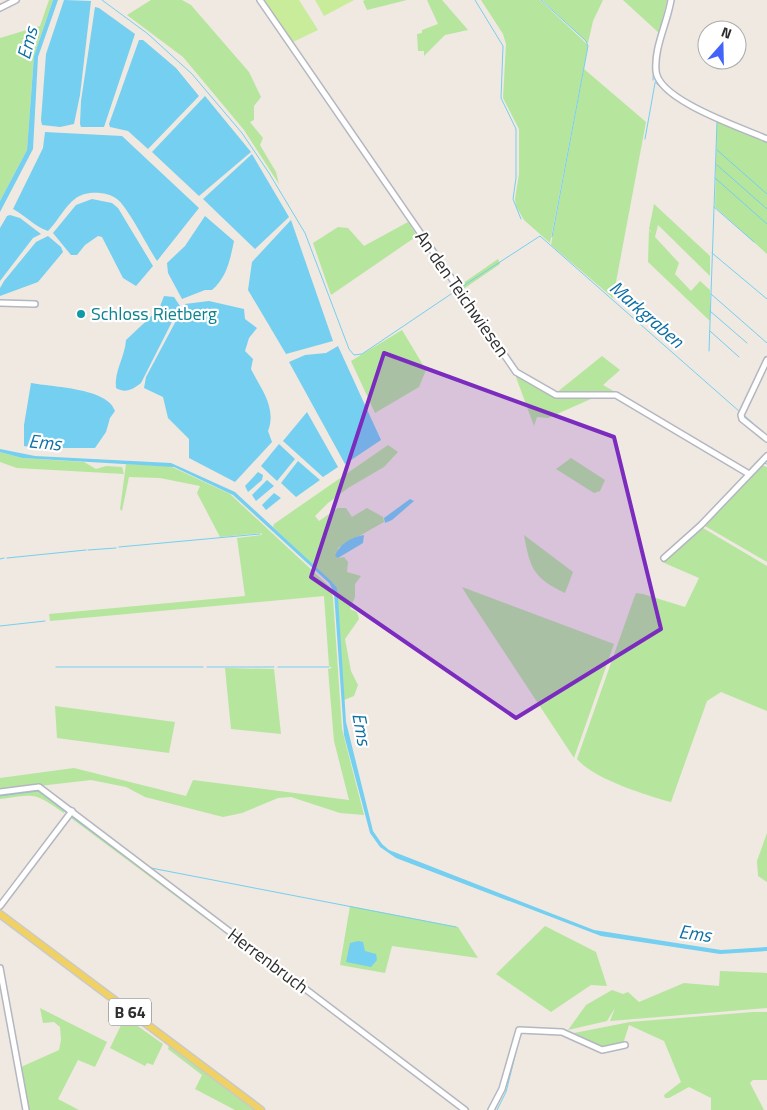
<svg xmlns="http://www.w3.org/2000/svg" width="767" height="1110" viewBox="0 0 767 1110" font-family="'Titillium Web',sans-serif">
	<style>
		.green { fill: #b6e59e }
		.pitch { fill: #c9ec9a }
		.water { fill: #75cff0 }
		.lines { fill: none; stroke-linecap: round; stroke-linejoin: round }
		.stream { stroke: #75cff0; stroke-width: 1 }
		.minor-casing { stroke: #b4b7c1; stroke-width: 8 }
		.major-casing { stroke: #c9c9c9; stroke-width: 9 }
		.minor { stroke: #fff; stroke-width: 5 }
		.major { stroke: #f2d163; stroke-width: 6 }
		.marked { fill: #7b2cbf; fill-opacity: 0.2; stroke: #7b2cbf; stroke-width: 4; stroke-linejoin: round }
		.culture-dot { fill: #0f9aa8; stroke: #fff; stroke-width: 2 }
		.labels { text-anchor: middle; stroke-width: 4.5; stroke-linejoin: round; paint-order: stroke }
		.shield { fill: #fff; stroke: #6d6d6d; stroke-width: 1 }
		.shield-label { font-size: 16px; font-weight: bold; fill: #2e2e2e }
		.street-label { font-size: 18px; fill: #2e2e2e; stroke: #fff }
		.culture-label { font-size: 18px; fill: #0d838f; stroke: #fff; text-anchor: start }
		.water-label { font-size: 19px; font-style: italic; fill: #0d6fa3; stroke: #fff }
	</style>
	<rect width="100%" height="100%" fill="#efe9e1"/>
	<!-- green -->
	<g class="green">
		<path d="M49 0H53L34 56 27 150 0 201V38L40 26Z"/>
		<path d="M151 0H182L191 5 249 72 261 97 254 106V120L250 122 263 138 260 145 276 172 279 184 244 130 183 57 127 15Z"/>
		<path d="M365 0H407L367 10 363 1Z"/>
		<path d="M427 0H442L468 30 445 35 424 56V51H418L417 34 422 33V30L438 24Z"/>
		<path d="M481 0H540L588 45 550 243 524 220 516 206 515 199 519 174V129L503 98 506 44 503 34Z"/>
		<path d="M542 0H603L593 21 588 43Z"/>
		<path d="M623 0H667L659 33Z"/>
		<path d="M584 69 646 122 613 298 551 245Z"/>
		<path d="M717 120 767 142V254L715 207Z"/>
		<path d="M654 204 710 256V276L658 225 655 237 679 263 675 274 691 291 700 281 710 290V321L648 262 649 230 652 233 649 229Z"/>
		<path d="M408 222 417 236 331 295 313 243 338 227 348 228 364 246Z"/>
		<path d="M498 259 500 264 462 290 459 286Z"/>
		<path d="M402 330 426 370 419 387 375 413 351 361Z"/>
		<path d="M602 356 620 370 603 385 617 393H556Z"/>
		<path d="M517 374 556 397 593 398 548 418 537 417 534 426 516 377Z"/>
		<path d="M388 445 398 452 384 467 348 488 328 503 315 516 319 521 338 508H346L352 517 367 508 383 517 384 522 338 548V558L344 557 348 562 347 572 361 576 355 584V597L350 609 357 612 359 619 345 639 351 671 358 685 354 696 344 700 337 588 273 527 274 524Z"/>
		<path d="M0 452 22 458 84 462 96 469 106 466 122 467 124 474 17 468 0 462Z"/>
		<path d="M571 458 605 480 600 491 594 493 556 469Z"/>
		<path d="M126 464 170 466 230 494 330 587 333 598 342 729 364 815 340 813 291 797 278 798 242 813 223 817 145 797 126 787 91 780 39 786 65 809 64 813C33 792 37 794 0 799V778L74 768 186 796 193 780 349 800 334 741 328 669 332 668 329 666 324 596 50 621 49 614 245 596 237 538 261 535 262 533 220 537 197 493 200 486 160 478 129 477 122 511 120 509Z"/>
		<path d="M761 465 767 467V562L705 526Z"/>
		<path d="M703 528 767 566V711L721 692 707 701 671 802C645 795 594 779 577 759L634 598 636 593 643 594 685 607 699 578 662 562Z"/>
		<path d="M524 535 573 572 565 593C533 578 530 568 524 535Z"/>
		<path d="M462 587 614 644 574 758 468 597Z"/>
		<path d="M225 668 274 669 281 734 231 729Z"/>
		<path d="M55 706 175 722 169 753 57 738Z"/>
		<path d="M76 815 462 1110 71 818Z"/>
		<path d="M767 833V882L758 876 757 861Z"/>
		<path d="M350 906 458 927 478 958 392 946 385 973 340 965Z"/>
		<path d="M545 926 596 952 607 986 591 985 551 1012 496 974Z"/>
		<path d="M720 971 767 973V1008L610 1021 615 1008 607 1021 568 1030 586 1005 612 990 623 994 628 992 639 1002 684 983 719 986Z"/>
		<path d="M40 1008 107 1042 95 1067 78 1060 58 1099 79 1110H29L21 1067 59 1050 61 1040 60 1027 54 1022 43 1023Z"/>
		<path d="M753 1012H767V1080H753L750 1083 764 1110H711V1098L689 1087 669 1098H665L664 1095 681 1082 664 1041 629 1025 623 1044 602 1049 569 1034 630 1022Z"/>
		<path d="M125 1017 163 1044 153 1065 147 1063 145 1066 110 1048Z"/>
		<path d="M169 1045 254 1110H235L195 1089 202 1075 168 1049Z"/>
	</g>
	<!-- pitch -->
	<g class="pitch">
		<path d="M264 0H299L318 30 293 42Z"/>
		<path d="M315 0H354L324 16Z"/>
	</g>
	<!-- water -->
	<g class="water">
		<path d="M53 0H58L38 57 33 149 0 212V201L27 150 34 56Z"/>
		<path d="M64 0 91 1 80 95 74 124 60 127 42 125 41 120 46 54Z"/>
		<path d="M95 7 99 8 135 34 104 127H81L80 124 81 101Z"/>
		<path d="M143 40 176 68 199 96 148 149 128 131 110 127 109 124 139 40Z"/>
		<path d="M205 96 251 152 199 196 152 152Z"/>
		<path d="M45 132 122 136 199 208 157 261C149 249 127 206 117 199 106 191 86 191 76 198 64 207 58 221 48 231 34 226 26 216 13 209L43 148Z"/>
		<path d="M252 154 289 217 255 249 203 199Z"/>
		<path d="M92 199 112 203 118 208 153 266 136 286 123 278 102 237 98 236 85 245 77 255H71L53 233 76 205Z"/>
		<path d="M10 215 20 218 41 234 33 238 0 281V228L7 216Z"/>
		<path d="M205 216 234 241C230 260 227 277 212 290H205L182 299 168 273 167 263 185 246Z"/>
		<path d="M291 220 333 341 286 354 248 290 252 262Z"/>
		<path d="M48 236 61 247 63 252 38 282 0 296V288L4 281 36 242Z"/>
		<path d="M164 296 174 297 180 306 141 383C133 389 126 394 116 388 114 371 125 357 126 340L159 309Z"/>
		<path d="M209 301 244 309 245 319 257 328 249 338 245 351 253 359 251 369C261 389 277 408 268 431L272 442 235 482 189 458V439L168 418 163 397 144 388 146 377 185 304Z"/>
		<path d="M338 346 381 440 345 464 289 362 305 355 326 353Z"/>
		<path d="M31 383C52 387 108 388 115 411L110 418 106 432 95 448H36L24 446V425Z"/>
		<path d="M307 412 338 467 323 477 283 441Z"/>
		<path d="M279 444 295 459 277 481 261 466Z"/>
		<path d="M0 449 35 456 171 463 235 492 331 581 337 588 338 597 346 722 373 831 382 844 389 850 594 930 721 950 767 947V951L720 954 601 936 396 858 380 847 370 833 344 735 334 592 329 583 233 495 174 467 22 458 0 452Z"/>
		<path d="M298 461 320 480 296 497 281 483Z"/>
		<path d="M258 472 263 475 262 480 248 492 245 486Z"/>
		<path d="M267 480 274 486 256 501 252 495Z"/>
		<path d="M274 493 281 498 266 510 262 505Z"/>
		<path d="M410 499 414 501 392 520 385 523 384 518Z"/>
		<path d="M364 535 363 543 338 558 335 556C339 544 352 537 364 535Z"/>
		<path d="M358 941 363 942 365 951 376 954 377 960 371 967 346 962 350 943Z"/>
	</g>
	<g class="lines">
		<!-- stream -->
		<g class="stream">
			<path d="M102 0 148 34 192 74 242 133 269 173 305 233 349 349 354 355 362 354 457 290"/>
			<path d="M475 0 503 46 501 98 516 129V178L513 199 521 219"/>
			<path d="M541 0 586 41 588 46 552 237"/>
			<path d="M653 80 654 63"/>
			<path d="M655 82 671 97 684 104"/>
			<path d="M645 139 655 83"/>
			<path d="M717 150 767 194"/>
			<path d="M717 165 767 209"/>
			<path d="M715 178 767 224"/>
			<path d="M714 207 754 242"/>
			<path d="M712 253 767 299"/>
			<path d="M460 288 540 236 740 412"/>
			<path d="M711 294 767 343"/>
			<path d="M710 311 747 343"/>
			<path d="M710 331 739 357"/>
			<path d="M709 351 717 122"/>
			<path d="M745 416 766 435"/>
			<path d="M764 463 767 464"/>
			<path d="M119 547 260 534"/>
			<path d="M88 550 116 548"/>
			<path d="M7 558 86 550"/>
			<path d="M0 559 4 558"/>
			<path d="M0 626 45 621"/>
			<path d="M56 667H203"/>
			<path d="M207 667H274"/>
			<path d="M278 667H329"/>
			<path d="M0 796 38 791 67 813"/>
			<path d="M72 817 145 871"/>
			<path d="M151 868 456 927"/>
			<path d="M150 875 201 914"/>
			<path d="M208 919 255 954"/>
			<path d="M497 1110 506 1092 520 1036"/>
		</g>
		<defs>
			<g id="minor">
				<path d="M260 0 516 372 556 395H616L749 474"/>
				<path d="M671 0C667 24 654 47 656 71 658 100 742 128 767 139"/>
				<path d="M0 8 16 0"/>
				<path d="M0 303 35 304"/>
				<path d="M767 360 741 415 742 419 767 439"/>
				<path d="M664 558 701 525 767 456"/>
				<path d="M0 792 39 787 465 1110"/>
				<path d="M0 906 72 811"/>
				<path d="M0 968 26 1110"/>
				<path d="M491 1110 502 1089 519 1030 562 1032 602 1050 625 1045"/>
			</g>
			<path id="major" d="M0 914 261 1110"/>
		</defs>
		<!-- minor casing -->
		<use href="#minor" class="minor-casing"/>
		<!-- major casing -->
		<use href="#major" class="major-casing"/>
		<!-- minor -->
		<use href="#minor" class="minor"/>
		<!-- major -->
		<use href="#major" class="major"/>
	</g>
	<!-- marked area -->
	<path class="marked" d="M384 353 614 437 661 629 516 718 311 577Z"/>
	<!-- markers -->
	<circle class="culture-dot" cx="81" cy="314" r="5"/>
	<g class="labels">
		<!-- shield labels -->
		<rect class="shield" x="109" y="998.5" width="42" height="27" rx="4"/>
		<g class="shield-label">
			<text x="130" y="1018">B 64</text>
		</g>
		<!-- street labels -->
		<g class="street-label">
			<text transform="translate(462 294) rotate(55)" y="6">An den Teichwiesen</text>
			<text transform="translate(268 961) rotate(37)" y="6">Herrenbruch</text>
		</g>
		<!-- culture labels -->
		<g class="culture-label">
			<text x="91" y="320">Schloss Rietberg</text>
		</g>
		<!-- water labels -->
		<g class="water-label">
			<text transform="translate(27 43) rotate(-75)" y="7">Ems</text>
			<text transform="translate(647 314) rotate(41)" y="7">Markgraben</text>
			<text transform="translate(45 442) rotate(6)" y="7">Ems</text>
			<text transform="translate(362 729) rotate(80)" y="7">Ems</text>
			<text transform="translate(695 933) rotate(8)" y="7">Ems</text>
		</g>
	</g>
	<!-- north arrow -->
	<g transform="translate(722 45) rotate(20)"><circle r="24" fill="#ffffff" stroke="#ababab"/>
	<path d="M0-4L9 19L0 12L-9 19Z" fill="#4264fb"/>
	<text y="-8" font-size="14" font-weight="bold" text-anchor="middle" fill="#2e2e2e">N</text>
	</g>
</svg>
